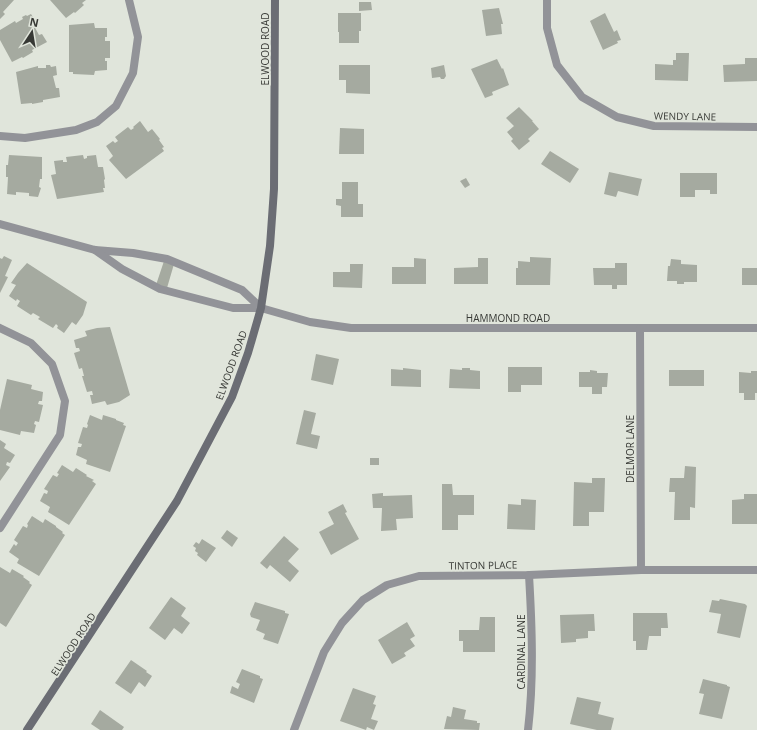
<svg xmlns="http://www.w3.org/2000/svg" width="757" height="730" viewBox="0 0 757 730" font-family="'Open Sans',sans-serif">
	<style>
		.building { fill: #a5aaa0 }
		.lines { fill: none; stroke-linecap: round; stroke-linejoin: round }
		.street { stroke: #929398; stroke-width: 8 }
		.secondary { stroke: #6b6d74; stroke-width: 8 }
		.labels { text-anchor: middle; stroke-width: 3.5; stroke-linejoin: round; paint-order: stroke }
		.street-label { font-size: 10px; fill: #373935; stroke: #e0e5db }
	</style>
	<rect width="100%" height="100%" fill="#e0e5db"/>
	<!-- building -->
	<g class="building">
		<path d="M0 0H14L3 12 5 14 0 19Z"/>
		<path d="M50 0H86L82 3 84 5 75 13 74 12 66 18Z"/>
		<path d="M359 2H371L372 10 359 11Z"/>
		<path d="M499 8 503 24H501L502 34 486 36 482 10Z"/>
		<path d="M338 13H361V31H359V43H339V32H338Z"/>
		<path d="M605 13 614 32 617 30 621 40 617 41 618 43 603 50 590 21Z"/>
		<path d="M31 14 36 22 33 24 39 35 42 34 47 42 32 50 33 52 23 58 22 57 12 62 0 40V30L15 21 16 23 23 19 22 17 26 15 27 16Z"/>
		<path d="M94 23 95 28H107V37H105V41H110V58H105V61H107V70L95 71 94 75 73 74V72H69V25Z"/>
		<path d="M676 53H689L688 81 655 80V64L673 65V60H676Z"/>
		<path d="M745 58H757V81L724 82 723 65 745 64Z"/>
		<path d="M497 59 502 69 503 68 509 85 492 92 493 95 485 98 471 69Z"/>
		<path d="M46 65H50L51 67 56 66 57 75 53 76 56 88H59L60 97 43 100V102L32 104V103L21 104 16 72 38 66V68H46Z"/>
		<path d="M339 65H370V94L346 93V80H339Z"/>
		<path d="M444 65 446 76 444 79H441L440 77 432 78 431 68Z"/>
		<path d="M519 107 533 121H532L539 129 528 139 530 141 519 150 511 141 513 139 507 132 514 126 506 118Z"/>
		<path d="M140 121 148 132 152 129 160 139 159 140 164 147 162 148 164 151 126 179 109 160 113 156 106 146 113 141 115 143 118 141 115 137 128 127 131 130 134 128 133 127Z"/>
		<path d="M340 128 364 129V154H339Z"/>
		<path d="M550 151 579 169 570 183 541 164Z"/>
		<path d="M9 155 42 157V179H40L39 187 41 188 38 197 29 196V193L16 192V195L7 194 8 177H6V165H8Z"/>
		<path d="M83 155 84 159 87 158V156L96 155 98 167H103L105 179 104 180 105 188H103L104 192 57 199 51 175 56 174 54 161 63 160V162H67L66 157Z"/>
		<path d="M609 172 642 179 638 196 618 191 616 197 604 194Z"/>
		<path d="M680 173H717V194H710V190H695V197H680Z"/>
		<path d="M466 178 470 185 465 188 460 181Z"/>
		<path d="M342 182H358V204H363V217H341V206L336 205V199H342Z"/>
		<path d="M4 256 12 260 5 276 8 277 0 293V258L2 259Z"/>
		<path d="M530 257 551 258 550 285H516V268H518V261L530 262Z"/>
		<path d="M414 258 426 259V284H392V267H414Z"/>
		<path d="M478 258H488V284H454V268L478 267Z"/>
		<path d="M671 259 681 260V264L697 265V282H684V284H677V281H667L668 266H670Z"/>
		<path d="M164 261 174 264 167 288 156 285Z"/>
		<path d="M27 263 87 302 83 315 76 325 72 322 64 333 57 328 58 326 56 324 53 328 38 319 40 317 33 313 31 315 17 306 20 301 17 299 16 301 9 296 16 285 11 283 18 273Z"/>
		<path d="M615 263H627V285H617V289H612V285H594L593 268H615Z"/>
		<path d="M350 264H363L362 288 333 287V272H350Z"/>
		<rect x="742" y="268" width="15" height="17"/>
		<path d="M110 327 130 395 119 402 107 405 105 401 92 404 90 395H93L92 391 87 392 82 376H84L82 368 79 369 74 353 80 351 79 348H76L74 340 87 336 85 331 97 328Z"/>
		<path d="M316 354 339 359 333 385 311 380Z"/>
		<path d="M508 367H542V385H521V392H508Z"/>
		<path d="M403 368 421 370V387L391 386V369L403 370Z"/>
		<path d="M462 368H470V370L480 371V389L449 388 450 369 462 370Z"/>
		<path d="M590 370 597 371V373H608L607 387H602V394H592V387H579V372H590Z"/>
		<rect x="669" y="370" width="35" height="16"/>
		<path d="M751 371H757V393H755V400H744V393H739V372L751 373Z"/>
		<path d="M7 379 32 385 31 389 43 392 42 401H39L38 404 43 405 39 422 35 421 34 424 36 425 34 433 21 431 20 435 0 430V410Z"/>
		<path d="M304 410 316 413 311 434 320 436 317 449 296 444Z"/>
		<path d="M90 415 102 420 103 415 116 419V420L124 423 123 425 126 426 110 472 86 464 87 460 76 455 78 447H81L82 444 78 443 83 427 87 428 88 425 87 424Z"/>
		<path d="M0 440 6 444 4 448 15 455 10 463 7 462 6 465 10 467 0 481Z"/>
		<rect x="370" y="458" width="9" height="7"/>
		<path d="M62 465 73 472 76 468 87 475 86 476 94 480 92 481 96 484 69 525 48 512 50 507 40 501 44 493 47 494 48 491 44 489 53 475 57 477 59 474 57 473Z"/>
		<path d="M685 466 696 467 695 508 690 507V520H674L675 492H669L670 478H684Z"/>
		<path d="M592 478H605L604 512H589V526H573L574 482 592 483Z"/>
		<path d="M442 484H452L453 495H474V515H458V530H442Z"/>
		<path d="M383 493V496L412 495 413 518 396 519 397 530 381 531 382 508H373L372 494Z"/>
		<path d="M744 494H757V524H732V500L744 499Z"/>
		<path d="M521 499 536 500 535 530 507 529 508 504 521 505Z"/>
		<path d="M343 504 347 512 345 513 359 539 331 555 319 532 334 524 328 512Z"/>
		<path d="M32 516 43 523 45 519 56 526V527L63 532 62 533 65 535 39 576 17 563 19 559 9 552 14 544 16 546 18 543 14 540 23 526 27 528 28 525 27 524Z"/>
		<path d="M227 530 238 538 232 547 221 538Z"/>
		<path d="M284 536 299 549 288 561 299 571 290 582 270 565 267 569 260 563Z"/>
		<path d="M202 539 216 548 206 562 197 555 198 553 195 551 196 548 193 546 196 542 199 544Z"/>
		<path d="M0 567 10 573 12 569 24 576 23 577 30 582 29 583 32 585 6 627 0 623Z"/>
		<path d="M171 597 186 608 181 616 190 623 182 634 174 628 165 640 149 628Z"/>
		<path d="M720 599 745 604 747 606 740 638 717 633 721 614 709 612 712 600 719 601Z"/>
		<path d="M255 602 285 611V613L289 614 278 644 263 639 265 634 256 630 260 620 251 617 250 614Z"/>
		<path d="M633 613H667L668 628H661V636H649L647 650H636V641H633Z"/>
		<path d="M594 614 595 631H588V638L576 639V642L561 643 560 615Z"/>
		<path d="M480 617H495V652H463V641H459V630H479Z"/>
		<path d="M407 622 415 636 410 639 415 646 404 653 406 656 392 664 378 640Z"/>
		<path d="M131 660 147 671 146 672 152 676 145 687 139 682 131 694 115 683Z"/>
		<path d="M242 669 260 676V678L263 679 254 703 230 693 232 686 238 689 240 684 236 682Z"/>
		<path d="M703 679 727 685V686L730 687 722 719 699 714 704 694 699 693Z"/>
		<path d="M353 688 376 696 373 704 376 705 371 719 378 721 374 730 367 727 366 730 340 721Z"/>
		<path d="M577 697 601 702 598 714 614 718 611 730H597L570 724Z"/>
		<path d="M453 707 466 710 464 719 477 721V723H480L479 730 444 729 447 716 451 717Z"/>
		<path d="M100 710 124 727 122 730H100L91 724Z"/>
	</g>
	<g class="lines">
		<!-- street -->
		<g class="street">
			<path d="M547 0V28L557 65 582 97 617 117 654 126 757 127"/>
			<path d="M0 136 25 138 76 130 97 122 116 106 133 73 138 37 129 0"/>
			<path d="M0 224 95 250 133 253 167 259 242 290 261 308"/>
			<path d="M95 250 122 269 160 289 233 308H261L310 322 351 328H757"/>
			<path d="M0 328 31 343 52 364 65 401 60 435 0 528"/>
			<path d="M640 329 641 570"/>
			<path d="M294 730 324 652 342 623 363 600 387 585 419 576 529 575 641 570H757"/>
			<path d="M528 730C534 679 532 626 529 575"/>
		</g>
		<!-- secondary -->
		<path class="secondary" d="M27 730 177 501 232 397 248 353 261 308 270 246 274 189 275 0"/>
	</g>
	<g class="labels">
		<!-- street labels -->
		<g class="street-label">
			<text transform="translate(265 49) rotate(-90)" y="4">ELWOOD ROAD</text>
			<text transform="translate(685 116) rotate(1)" y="4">WENDY LANE</text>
			<text x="508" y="322">HAMMOND ROAD</text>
			<text transform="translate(231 365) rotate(-70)" y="4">ELWOOD ROAD</text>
			<text transform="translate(630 449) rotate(-90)" y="4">DELMOR LANE</text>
			<text transform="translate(483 565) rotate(-1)" y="4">TINTON PLACE</text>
			<text transform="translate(73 644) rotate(-57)" y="4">ELWOOD ROAD</text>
			<text transform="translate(521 652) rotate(-90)" y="4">CARDINAL LANE</text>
		</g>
	</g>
	<!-- north arrow -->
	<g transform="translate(32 32) rotate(12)" stroke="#e0e5db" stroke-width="3" paint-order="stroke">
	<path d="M0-3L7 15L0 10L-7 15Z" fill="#373935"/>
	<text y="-6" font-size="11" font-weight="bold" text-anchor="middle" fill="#373935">N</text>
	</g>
</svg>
